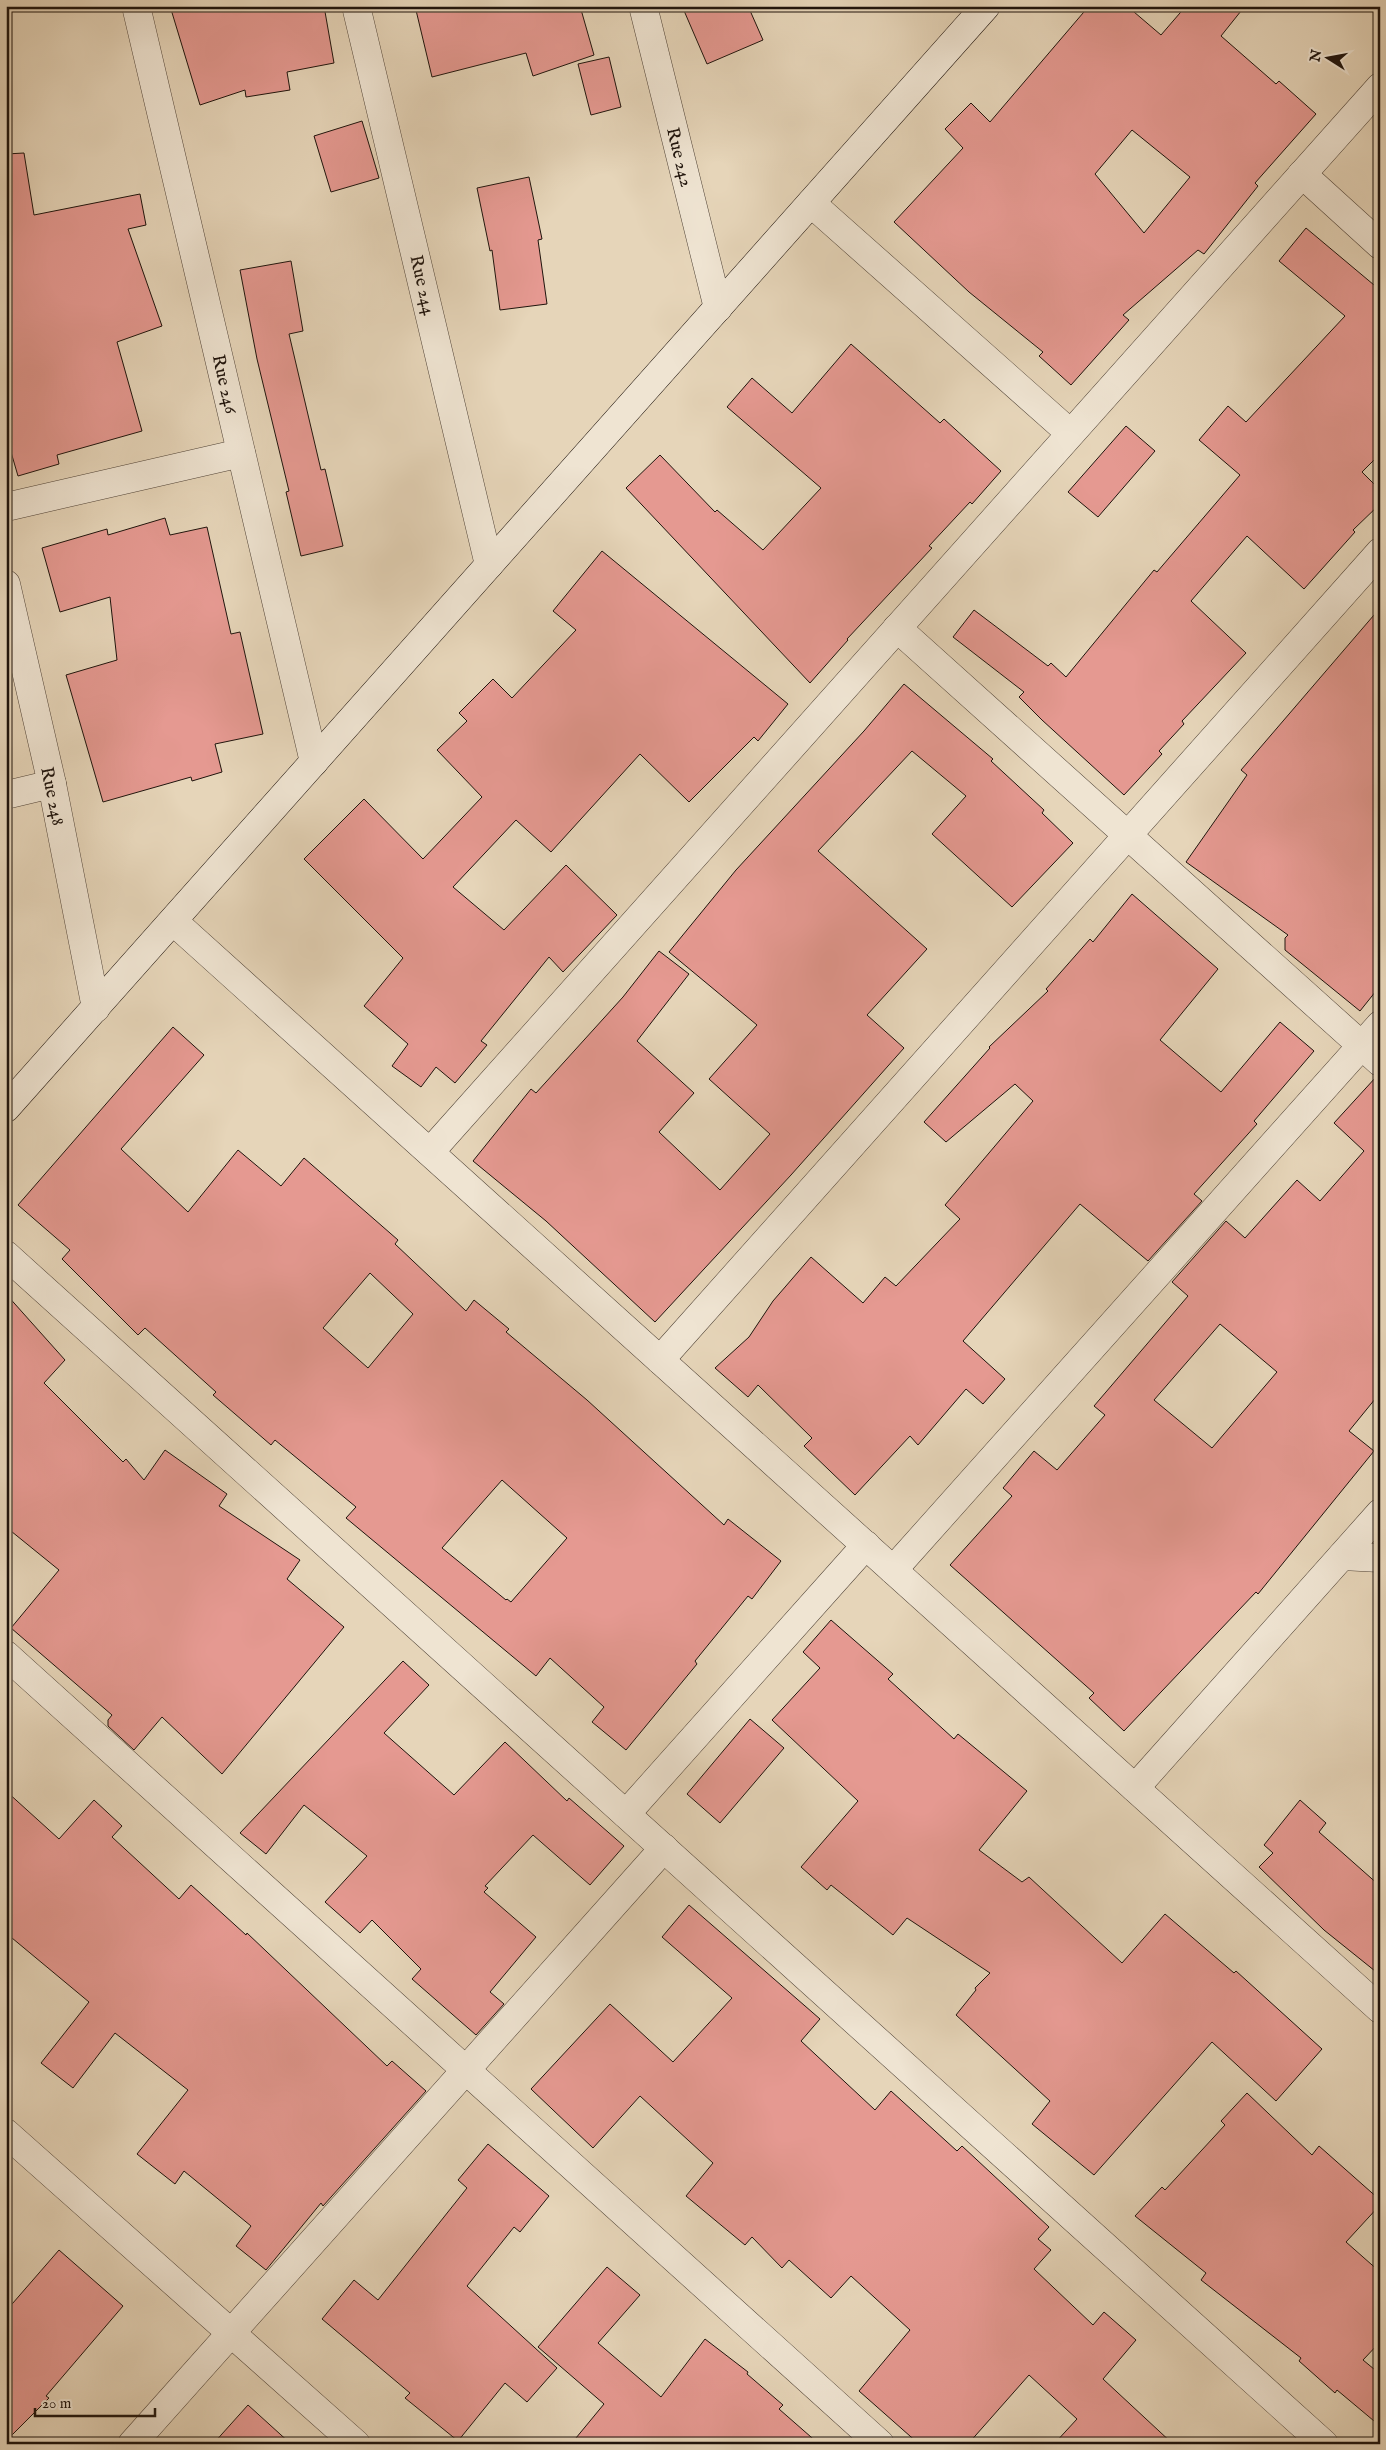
<svg xmlns="http://www.w3.org/2000/svg" width="1386" height="2450" viewBox="0 0 1386 2450" font-family="'IM FELL English',serif">
	<style>
		.building { fill: #e59991; stroke: #1f140d; fill-rule: evenodd }
		.lines { fill: none; stroke-linecap: round; stroke-linejoin: round }
		.street-casing { stroke: #514438; stroke-width: 29 }
		.secondary-casing { stroke: #1f140d; stroke-width: 29 }
		.street { stroke: #efe4d2; stroke-width: 28 }
		.secondary { stroke: #efe4d2; stroke-width: 28 }
		.labels { text-anchor: middle; stroke-width: 4; stroke-linejoin: round; paint-order: stroke }
		.street-label { font-size: 18px; fill: #1f140d; stroke: #efe4d2 }
	</style>
	<rect width="100%" height="100%" fill="#e6d5b9"/>
	<filter id="stains"><feTurbulence type="fractalNoise" baseFrequency=".004" numOctaves="4"/><feColorMatrix values="0 0 0 0 .2 0 0 0 0 .09 0 0 0 0 .02 0 0 0 .5 -.17"/></filter>
	<radialGradient id="worn" r=".72"><stop offset=".6" stop-color="#630" stop-opacity="0"/><stop offset="1" stop-color="#630" stop-opacity=".3"/></radialGradient>
	<!-- building -->
	<g class="building">
		<path d="M170 6H324L334 63 287 72 290 90 246 97 245 90 200 105Z"/>
		<path d="M415 6H580L594 55 533 76 526 53 432 77Z"/>
		<path d="M682 6H748L763 40 707 64Z"/>
		<path d="M1089 6H1127L1161 35 1186 6H1245L1221 36 1276 84 1279 81 1316 114 1255 183 1258 186 1204 254 1198 250 1123 315 1129 320 1071 385 1039 356 1043 352 969 292 894 222 963 148 945 129 971 103 990 122ZM1132 130 1190 177 1144 233 1095 174Z"/>
		<path d="M609 57 621 107 591 115 578 64Z"/>
		<path d="M362 121 379 178 331 192 314 136Z"/>
		<path d="M24 153 34 215 140 194 146 225 128 229 162 326 117 342 142 431 57 455 59 464 18 476 6 435V154Z"/>
		<path d="M529 177 542 239 538 240 547 304 500 310 492 250 490 251 477 188Z"/>
		<path d="M1306 228 1374 285 1380 278V454L1362 472 1380 490V504L1353 530 1355 532 1304 589 1247 536 1191 601 1246 653 1182 721 1184 724 1159 751 1162 754 1124 795 1042 720 1019 697 1024 692 953 637 974 610 1048 666 1051 663 1066 677 1154 570 1157 572 1240 475 1199 440 1228 406 1246 422 1345 316 1279 261Z"/>
		<path d="M291 261 303 331 289 334 321 470 325 469 343 546 301 556 286 492 289 491 257 359 240 270Z"/>
		<path d="M851 344 940 423 944 419 1001 471 972 504 970 502 929 546 932 548 847 639 848 640 810 683 626 488 660 455 715 512 717 510 763 550 821 488 727 407 752 378 792 413Z"/>
		<path d="M1126 426 1155 451 1098 517 1068 492Z"/>
		<path d="M165 518 170 535 207 527 231 634 240 632 263 734 215 744 222 772 192 781 191 777 103 802 66 675 117 660 110 597 60 612 42 548 107 529 108 535Z"/>
		<path d="M602 551 788 704 758 741 754 737 689 802 640 754 551 852 516 820 453 887 504 930 566 865 617 915 563 972 549 957 481 1041 487 1045 455 1083 436 1067 421 1087 392 1066 408 1044 364 1006 403 958 304 859 364 799 423 859 482 797 437 750 467 721 459 713 493 679 512 698 576 630 553 611Z"/>
		<path d="M1380 608V986L1360 1011 1285 950V938L1288 935 1186 862 1247 775 1241 770Z"/>
		<path d="M904 684 993 759 991 761 1044 810 1042 813 1073 843 1012 907 932 834 966 796 912 751 818 851 927 949 867 1015 904 1048 791 1175 655 1322 546 1221 473 1161 531 1089 536 1093 623 997 659 951 689 974 637 1041 694 1093 659 1132 720 1190 770 1134 709 1079 757 1025 669 952 736 870 864 731Z"/>
		<path d="M1132 894 1218 969 1160 1040 1221 1092 1280 1022 1314 1051 1254 1121 1257 1124 1194 1194 1202 1201 1148 1261 1080 1204 963 1341 1005 1379 983 1404 966 1389 918 1445 910 1436 855 1495 804 1446 812 1438 758 1385 748 1397 715 1368 749 1337 773 1301 811 1257 863 1303 885 1277 896 1286 960 1219 945 1205 1033 1101 1015 1084 946 1142 924 1122 990 1048 989 1047 1048 991 1046 989 1090 939 1093 942Z"/>
		<path d="M173 1027 204 1055 121 1149 188 1212 238 1150 281 1186 304 1158 398 1240 395 1244 466 1311 474 1300 509 1329 506 1332 587 1400 724 1525 728 1519 781 1561 752 1599 748 1596 695 1661 697 1664 626 1750 592 1722 604 1707 550 1658 536 1676 346 1518 356 1507 275 1440 271 1445 213 1395 216 1392 145 1328 138 1335 62 1259 70 1250 18 1205ZM370 1273 413 1314 368 1368 323 1328ZM502 1480 567 1538 511 1602 507 1599 506 1600 442 1548Z"/>
		<path d="M1376 1077H1380V1393L1349 1431 1374 1451 1258 1594 1256 1592 1124 1731 1089 1698 1094 1693 950 1565 1012 1496 1003 1488 1034 1451 1057 1470 1105 1415 1094 1406 1188 1296 1172 1282 1226 1221 1245 1238 1297 1180 1320 1201 1364 1151 1334 1123ZM1220 1324 1277 1372 1212 1448 1154 1400Z"/>
		<path d="M6 1294 65 1360 44 1383 123 1462 126 1459 144 1480 165 1450 227 1494 219 1506 300 1560 287 1579 344 1627 222 1774 162 1717 134 1750 108 1726V1720L112 1715 11 1628 59 1570 6 1527Z"/>
		<path d="M831 1620 893 1674 888 1679 954 1739 958 1734 1027 1791 979 1850 1022 1882 1029 1877 1122 1963 1165 1914 1234 1973 1236 1971 1322 2049 1276 2101 1212 2042 1094 2175 1032 2124 1050 2101 956 2015 976 1990 975 1988 990 1973 907 1918 893 1935 831 1885 827 1890 801 1867 858 1801 772 1720 820 1668 803 1652Z"/>
		<path d="M403 1661 429 1685 384 1733 454 1795 505 1742 567 1801 569 1798 624 1846 590 1885 533 1835 485 1886 488 1888 484 1892 536 1937 490 1992 504 2004 476 2035 412 1979 421 1969 372 1920 360 1933 325 1902 367 1856 304 1805 266 1854 240 1833Z"/>
		<path d="M750 1719 784 1748 720 1823 687 1794Z"/>
		<path d="M6 1791 59 1839 94 1800 122 1826 112 1837 179 1899 191 1885 246 1935 247 1933 387 2066 392 2061 426 2091 323 2206 321 2203 266 2270 236 2246 251 2226 184 2171 175 2184 137 2154 188 2090 115 2033 73 2088 41 2063 89 2002 6 1933Z"/>
		<path d="M1300 1800 1326 1823 1319 1832 1380 1886V1975L1324 1930 1259 1867 1273 1853 1264 1845Z"/>
		<path d="M689 1905 820 2019 801 2041 875 2110 891 2091 957 2151 962 2146 1049 2227 1038 2239 1051 2250 1034 2269 1093 2325 1104 2312 1136 2340 1103 2379 1173 2444H1054L1077 2419 1029 2375 968 2444H919L859 2391 910 2330 851 2276 831 2298 789 2260 782 2268 752 2237 745 2245 686 2196 713 2163 640 2096 593 2148 531 2089 610 2004 673 2062 732 1998 662 1937Z"/>
		<path d="M1247 2093 1312 2155 1319 2146 1380 2200V2205L1346 2242 1380 2272V2342L1363 2360 1380 2374V2426L1337 2390 1335 2393 1299 2361 1301 2358 1201 2280 1206 2273 1135 2216 1162 2187 1165 2190 1225 2125 1221 2121Z"/>
		<path d="M488 2144 549 2196 520 2232 514 2227 467 2286 557 2368 527 2402 505 2383 458 2441 405 2398 410 2393 322 2319 354 2280 378 2300 467 2188 458 2180Z"/>
		<path d="M59 2250 123 2306 46 2396 49 2398 6 2441V2311Z"/>
		<path d="M607 2267 640 2295 598 2343 661 2397 705 2339 748 2372 747 2374 783 2405 779 2409 819 2444H571L604 2404 538 2347Z"/>
		<path d="M248 2405 291 2444H213Z"/>
	</g>
	<g class="lines">
		<defs>
			<g id="street">
				<path d="M136 6 314 762"/>
				<path d="M356 6 489 565"/>
				<path d="M643 6 718 308"/>
				<path d="M1302 174 1380 245"/>
				<path d="M811 203 1070 433"/>
				<path d="M6 507 241 453"/>
				<path d="M6 584 52 784 96 1008"/>
				<path d="M897 628 1380 1062"/>
				<path d="M6 795 52 784"/>
				<path d="M173 921 1380 2009"/>
				<path d="M430 1152 1380 87"/>
				<path d="M6 1255 1324 2444"/>
				<path d="M660 1360 1380 552"/>
				<path d="M1342 1556 1380 1558"/>
				<path d="M893 1570 1380 1025"/>
				<path d="M6 1655 880 2444"/>
				<path d="M1135 1788 1380 1513"/>
				<path d="M626 1814 866 1545"/>
				<path d="M6 2133 356 2444"/>
				<path d="M132 2444 664 1848"/>
			</g>
			<path id="secondary" d="M6 1108 986 6"/>
		</defs>
		<!-- street casing -->
		<use href="#street" class="street-casing"/>
		<!-- secondary casing -->
		<use href="#secondary" class="secondary-casing"/>
		<!-- street -->
		<use href="#street" class="street"/>
		<!-- secondary -->
		<use href="#secondary" class="secondary"/>
	</g>
	<g class="labels">
		<!-- street labels -->
		<g class="street-label">
			<text transform="translate(680 157) rotate(76)" y="6">Rue 242</text>
			<text transform="translate(423 285) rotate(77)" y="6">Rue 244</text>
			<text transform="translate(225 384) rotate(77)" y="6">Rue 246</text>
			<text transform="translate(53 796) rotate(78)" y="6">Rue 248</text>
		</g>
	</g>
	<!-- margin -->
	<rect width="1386" height="2450" fill="none" stroke="#e6d5b9" stroke-width="25"/>
	<rect x="8" y="8" width="1371" height="2435" fill="none" stroke="#1f140d" stroke-width="2.5"/>
	<rect x="12" y="12" width="1361" height="2425" fill="none" stroke="#1f140d"/>
	<!-- north arrow -->
	<g transform="translate(1328 58) rotate(281)" stroke="#efe4d2" stroke-width="4" paint-order="stroke">
	<path d="M0-4L9 19L0 12L-9 19Z" fill="#1f140d"/>
	<text y="-8" font-size="14" font-weight="bold" text-anchor="middle" fill="#1f140d">N</text>
	</g>
	<!-- scale -->
	<path d="M35 2408v8h120v-8" fill="none" stroke="#1f140d" stroke-width="2.5"/>
	<text x="42" y="2408" font-size="15" fill="#1f140d" stroke="#efe4d2" stroke-width="4" paint-order="stroke">20 m</text>
	<rect width="100%" height="100%" filter="url(#stains)"/>
	<rect width="100%" height="100%" fill="url(#worn)"/>
</svg>
